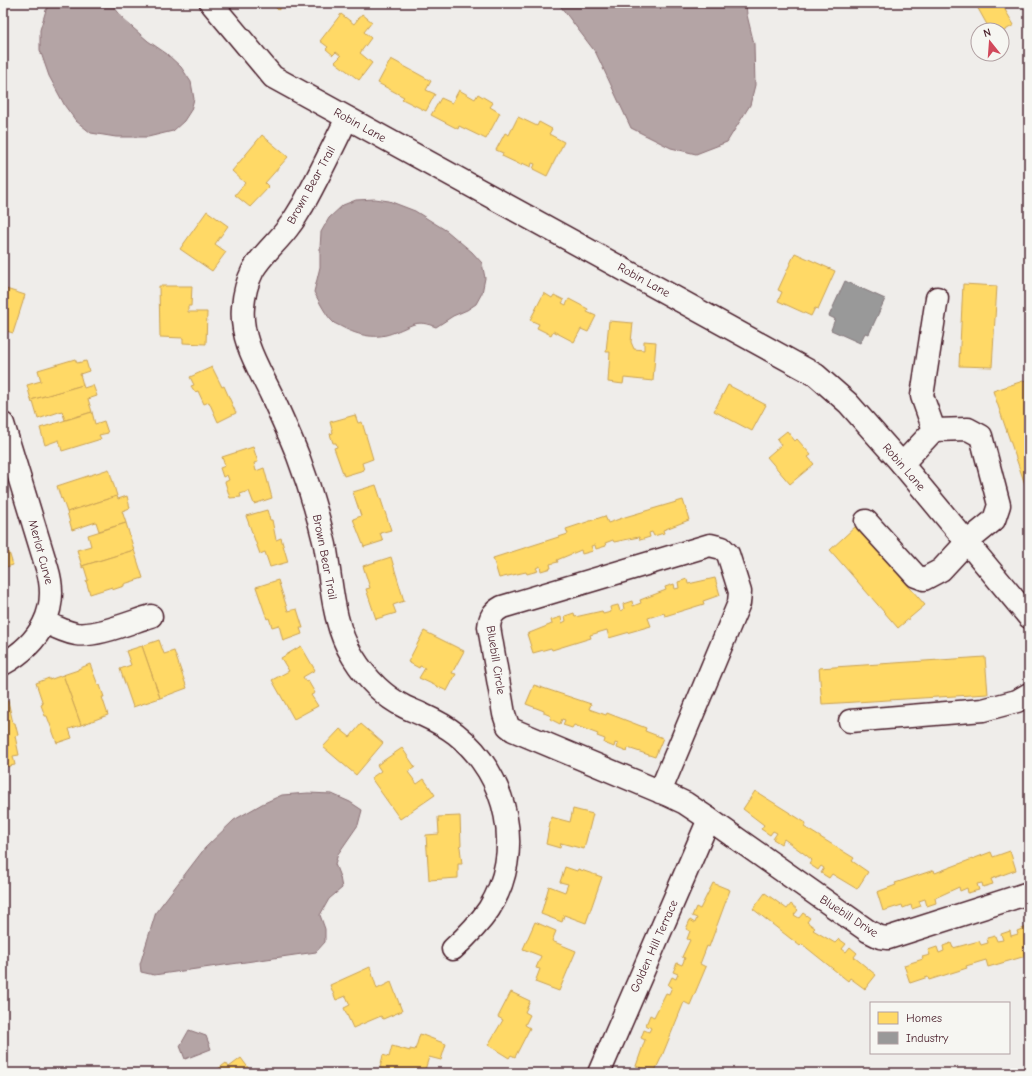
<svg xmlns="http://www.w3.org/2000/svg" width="1032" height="1076" viewBox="0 0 1032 1076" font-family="'Comic Neue',sans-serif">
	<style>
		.water { fill: #b4a4a5; stroke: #8a6f74 }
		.homes { fill: #ffd966; stroke: #c9a154 }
		.industry { fill: #999; stroke: #817478 }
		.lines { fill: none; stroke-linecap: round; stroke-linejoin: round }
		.minor-casing { stroke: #4a1f2b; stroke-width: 25 }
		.minor { stroke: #f6f6f2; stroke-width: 22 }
		.labels { text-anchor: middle; stroke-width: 4; stroke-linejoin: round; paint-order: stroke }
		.street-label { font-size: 12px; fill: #4a1f2b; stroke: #f6f6f2 }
	</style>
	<rect width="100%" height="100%" fill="#efedea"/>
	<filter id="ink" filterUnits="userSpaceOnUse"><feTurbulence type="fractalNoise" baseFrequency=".025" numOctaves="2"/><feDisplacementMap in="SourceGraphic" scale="8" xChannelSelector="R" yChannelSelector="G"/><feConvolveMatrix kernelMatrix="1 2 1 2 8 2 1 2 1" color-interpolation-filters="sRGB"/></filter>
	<g filter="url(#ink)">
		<!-- water -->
		<g class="water">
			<path d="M51 3H111L125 21 148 41 167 54 181 67 191 82 194 99 191 110 184 121 173 131 148 137H116L91 133 76 121 65 106 49 76 40 50V30L46 10Z"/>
			<path d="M558 3H746L747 15 754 44 755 85 750 105 727 142 696 154 671 148 631 128 596 53Z"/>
			<path d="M375 199 389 201 415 211 447 231 472 252 482 263 485 278 482 293 476 304 467 310 453 316 436 327C416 319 414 325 395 332 377 340 359 336 342 327 340 326 336 324 334 323 326 316 319 301 314 292L320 267V248L321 232 329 218 343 205 356 200Z"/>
			<path d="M308 793 332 794 350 802 362 810 358 825 338 854 335 864 340 877 342 888 329 899 320 915 325 929V942L316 952 154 975 141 972 140 964 156 912 205 848 234 820 262 804 282 795Z"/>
			<path d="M189 1030 206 1036 211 1049 185 1059 180 1046Z"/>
		</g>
		<!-- homes -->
		<g class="homes">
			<path d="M272 3H287L278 10Z"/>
			<path d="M975 3H1010L1011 4 1004 8 1014 25 1002 32V30H990Z"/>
			<path d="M341 14 354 24 362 14 372 22 364 32 371 38 360 53 372 63 359 80 335 62 341 56 336 52 333 55 326 49 328 47 320 41Z"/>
			<path d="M391 59 431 81 426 90 435 94 426 111 402 99 404 97 378 83Z"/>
			<path d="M459 90 475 99 478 94 493 103 490 107 500 113 486 139 459 126 458 129 431 115 441 98 452 103Z"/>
			<path d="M518 117 537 126 539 122 552 129 549 134 564 142 547 176 533 169 535 164 532 163 531 167 522 163 521 165 502 156 503 153 496 150 505 133 509 135Z"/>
			<path d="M262 135 288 157 265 183 269 187 250 207 235 195 245 183 232 171Z"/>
			<path d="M207 211 228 226 215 244 226 252 212 271 180 249Z"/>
			<path d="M795 253 835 271 818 309 815 308 811 316 778 301 782 292 778 290Z"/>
			<path d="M963 284 997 286 992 367 959 366Z"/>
			<path d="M159 286H192L191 306H188V312H207L206 344 183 343V338L160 337Z"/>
			<path d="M3 288 25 295 13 333 3 330Z"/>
			<path d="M544 293 552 298 554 295 564 300 562 303 566 305 569 299 588 309 587 312 596 316 588 332 581 329 574 342 553 331 551 335 537 328 539 324 530 320Z"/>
			<path d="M609 321 633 323 631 342 634 349 644 350V341L656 342 653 381 624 378 623 384 608 382 610 352H606Z"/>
			<path d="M75 359 77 363 86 361 89 371 80 374 83 385 31 400 27 385 41 381 38 370Z"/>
			<path d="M212 367 222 387 224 386 236 413 218 422 209 402 204 404 198 391 195 392 191 386 194 385 190 377Z"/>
			<path d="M1026 380 1029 389V496L993 391Z"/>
			<path d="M83 385 84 388 93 385 97 396 88 399 92 412 65 420 62 411 38 419 33 402 32 403 31 400Z"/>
			<path d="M728 385 766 405 752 431 714 411Z"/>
			<path d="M92 412 95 424 104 421 108 433 99 435 101 439 62 451 59 440 45 445 40 428Z"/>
			<path d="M355 415 358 423 362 422 373 459 362 463 364 470 344 476 334 448 337 447 336 443H333L330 434 333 433 330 422Z"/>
			<path d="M787 431 795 441 797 439 811 455 808 457 814 464 790 484 767 457 781 445 777 439Z"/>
			<path d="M253 447 258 462 254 463 256 471 264 468 272 498 254 504 249 491 240 494 241 497 230 498 225 482 229 480 227 475 223 477 220 468 225 466 222 457Z"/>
			<path d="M109 469 117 496 67 512 62 498 61 499 57 486Z"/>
			<path d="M376 485 391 530 380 533 383 541 364 547 353 519 361 516 353 492Z"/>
			<path d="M117 496 118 499 127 496 130 508 122 511 126 523 99 531 96 522 72 530 67 512Z"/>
			<path d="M683 500 689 520 663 530 664 533 654 536 652 532 649 533 650 537 640 540 639 537 614 542 613 540 605 543 606 546 596 549 595 545 591 546 593 551 582 554 581 550 557 560 558 562 550 564 551 568 541 571 540 566 536 568 538 571 527 574 526 572 499 578 493 558 568 534 566 529 605 516 608 523 625 517Z"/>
			<path d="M267 510 270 520H272L276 540 281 538 288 562 270 567 265 552 260 554 246 516Z"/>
			<path d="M126 523 134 550 82 566 77 550 91 546 88 535Z"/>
			<path d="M856 526 925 605 898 628 830 550Z"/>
			<path d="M3 538H4L5 540H4L8 553 9 552 13 565 3 568Z"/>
			<path d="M134 550 143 578 124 584V586L112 590V587L90 594 86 581 88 580 84 567 82 568V566Z"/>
			<path d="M391 557 404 601 393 605 396 613 376 619 366 589 370 588 363 566Z"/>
			<path d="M715 578 720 595 703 601 704 604 665 616 664 613 648 618 651 626 609 638 607 630 590 635 591 638 552 650 551 648 533 653 527 634 552 624 551 620 561 617 562 623 566 621 565 616 574 613 575 617 602 611 603 614 611 612 610 607 618 605 620 611 624 609 623 604 632 601 633 606 641 603 640 600 666 590 665 587 674 584 675 589 679 588 678 582 687 579 688 584Z"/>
			<path d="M278 580 288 611 297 609 303 628H300L302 634 283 641 279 625 272 627 269 618 267 619 256 587Z"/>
			<path d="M424 631 464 651 452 673 456 674 447 691 419 678 425 668 420 666 419 668 408 662Z"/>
			<path d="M159 640 164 654 174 651 187 688 160 698 142 646Z"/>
			<path d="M142 646 160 698 133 707 120 669 131 665 126 651Z"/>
			<path d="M301 646 315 670 303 677 306 682 308 681 315 693 311 695 318 706 294 719 272 680 289 671 281 658Z"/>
			<path d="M985 657 988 694 822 704 819 668Z"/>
			<path d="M90 664 98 685H100L104 697H102L108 715 81 725 63 675 78 670V669Z"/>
			<path d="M63 675 81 725 69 729 72 738 57 743 47 716H45L41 705 43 704 36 683 49 678V680Z"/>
			<path d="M534 685 591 704 589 709 606 715 607 713 646 728 645 731 663 738 655 757 628 748 627 752 617 748 618 744 615 743 614 747 604 743 605 739 597 736 598 734 574 725 572 728 563 725 565 720 562 719 560 724 550 719 551 716 544 713V711L526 704Z"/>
			<path d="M8 701 13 723H15L18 735 15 736 19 755 13 756 15 765 4 767 3 762V702Z"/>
			<path d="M361 724 383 743 356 775 323 747 340 729 350 737Z"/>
			<path d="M402 748 415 767 408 772 417 784 424 779 435 795 400 819 371 778 381 771 377 765Z"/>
			<path d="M755 791 806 823 804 827 854 858 852 861 868 872 857 889 832 874 829 878 821 873 824 868 821 866 818 870 809 864 812 860 806 855 784 839 781 844 773 839 777 833 773 831 770 835 761 829 764 825 743 809Z"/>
			<path d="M573 809 593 814 584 849 561 843 560 848 546 844 551 817 570 822Z"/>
			<path d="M460 816 461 845 459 846 460 847 462 864H458V878L429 880 426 835 439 834 438 817Z"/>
			<path d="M1010 851 1016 870 991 879 993 884 983 887 982 883 977 884 979 890 968 893 967 888 960 891 959 887 935 898 936 903 927 906 925 899 919 901 921 906 912 909 911 905 903 908 902 905 883 911 877 892 896 885 895 883 934 870 935 873 991 852 993 857Z"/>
			<path d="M565 867 577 871 578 869 602 877 586 923 564 915 562 922 541 914 549 886 565 892 568 884 560 882Z"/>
			<path d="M713 883 730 890 709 947 707 946 700 964 706 967 690 1005 684 1002 662 1056 654 1073H653L636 1066 645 1040 641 1038 644 1030 649 1032 651 1028 646 1025 650 1015 654 1017 666 993 669 994 672 987 668 985 672 977 676 979 678 974 673 972 677 963 682 965 685 958 682 957 690 940 687 939 690 931 686 929 690 920 695 923 697 918 692 916 696 907 700 909Z"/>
			<path d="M765 893 787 909 791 904 798 910 794 915 799 918 803 913 810 918 807 922 815 928 813 930 835 943 839 939 846 944 842 949 846 952 850 947 857 953 854 957 876 975 865 989 850 978 848 981 802 944 800 946 753 909Z"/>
			<path d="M535 922 556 931 552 941 576 951 559 991 535 982 540 969 536 968 541 956 523 949Z"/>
			<path d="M1029 926V946L1023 948 1026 956 988 967 986 960 966 966 967 968 929 980 928 977 910 983 904 965 923 959 922 957 930 955 928 950 937 947 939 953 944 951 943 946 951 943 953 948 979 941 981 945 988 943 987 938 995 936 997 941 1003 940 1001 934 1010 931 1011 936 1018 934 1017 931Z"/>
			<path d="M370 967 377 989 391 982 402 1011 383 1019 381 1016 353 1028 344 1008 350 1005 346 996 336 1000 330 985Z"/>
			<path d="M511 992 530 1001 525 1012 530 1015 525 1025 530 1028 515 1057 511 1055 509 1058 488 1045 503 1020 498 1017Z"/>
			<path d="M420 1034 446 1044 441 1060 429 1057 424 1073H398L380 1068 383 1055 389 1057 392 1046 410 1051V1049L415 1050Z"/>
			<path d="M241 1058 252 1073H213L226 1063 229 1067Z"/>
		</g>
		<!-- industry -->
		<path class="industry" d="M845 281 885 299 869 334 865 333 860 343 831 330 835 319 829 316Z"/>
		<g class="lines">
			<defs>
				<g id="minor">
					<path d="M211 3 273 77 816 375 848 403 902 464 1029 617"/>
					<path d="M347 118C333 147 319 176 303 205 299 211 295 219 290 225 279 241 263 253 253 270 247 282 244 294 243 307 240 339 258 367 271 394 280 414 290 435 298 456 309 485 318 515 325 545 332 582 332 624 353 657 366 678 383 696 405 707 411 710 417 712 423 715 434 720 446 726 456 734 508 775 525 852 489 909 479 924 466 937 453 949"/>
					<path d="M3 424 47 568C60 610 40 643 3 664"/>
					<path d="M902 464 934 430 922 396 937 298"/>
					<path d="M866 521 916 576 924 579 941 570 967 542 994 520 999 505 981 436 968 429 934 430"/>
					<path d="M45 622C55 627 65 632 76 634 96 637 131 622 151 616"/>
					<path d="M850 721 983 710 1017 701 1029 694"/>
					<path d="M660 792 739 603 740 592 728 554 722 548 710 545 502 607C493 612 490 617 489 627L504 714 508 726 513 730 668 795 685 803 709 819 868 931 880 937 888 938 1029 893"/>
					<path d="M599 1073 709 819"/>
				</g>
			</defs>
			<!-- minor casing -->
			<use href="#minor" class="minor-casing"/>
			<!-- minor -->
			<use href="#minor" class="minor"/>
		</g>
	</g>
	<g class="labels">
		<!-- street labels -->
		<g class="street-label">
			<text transform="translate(360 125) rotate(29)" y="4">Robin Lane</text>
			<text transform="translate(311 185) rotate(-61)" y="4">Brown Bear Trail</text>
			<text transform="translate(644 280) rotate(29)" y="4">Robin Lane</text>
			<text transform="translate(904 467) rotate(49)" y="4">Robin Lane</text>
			<text transform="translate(41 552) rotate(75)" y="4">Merlot Curve</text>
			<text transform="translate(325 557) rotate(79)" y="4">Brown Bear Trail</text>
			<text transform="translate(496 660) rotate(81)" y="4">Bluebill Circle</text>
			<text transform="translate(849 916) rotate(33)" y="4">Bluebill Drive</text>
			<text transform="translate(654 946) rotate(-66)" y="4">Golden Hill Terrace</text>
		</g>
	</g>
	<!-- margin -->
	<rect width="1032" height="1076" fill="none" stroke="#f6f6f2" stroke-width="16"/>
	<rect x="8" y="8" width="1016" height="1060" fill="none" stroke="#4a1f2b" stroke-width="1.5" filter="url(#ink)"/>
	<!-- legend -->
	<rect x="870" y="1002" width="140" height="52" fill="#f6f6f2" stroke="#b1a0a2"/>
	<rect x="878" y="1012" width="20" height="12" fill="#ffd966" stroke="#b1a0a2"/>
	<text x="906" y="1022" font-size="12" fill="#4a1f2b">Homes</text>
	<rect x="878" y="1032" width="20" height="12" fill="#999999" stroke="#b1a0a2"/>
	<text x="906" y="1042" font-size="12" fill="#4a1f2b">Industry</text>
	<!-- north arrow -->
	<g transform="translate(990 42) rotate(343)"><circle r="19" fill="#f6f6f2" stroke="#b1a0a2"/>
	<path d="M0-3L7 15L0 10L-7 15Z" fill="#d1495b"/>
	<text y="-6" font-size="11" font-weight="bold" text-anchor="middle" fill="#4a1f2b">N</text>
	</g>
</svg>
